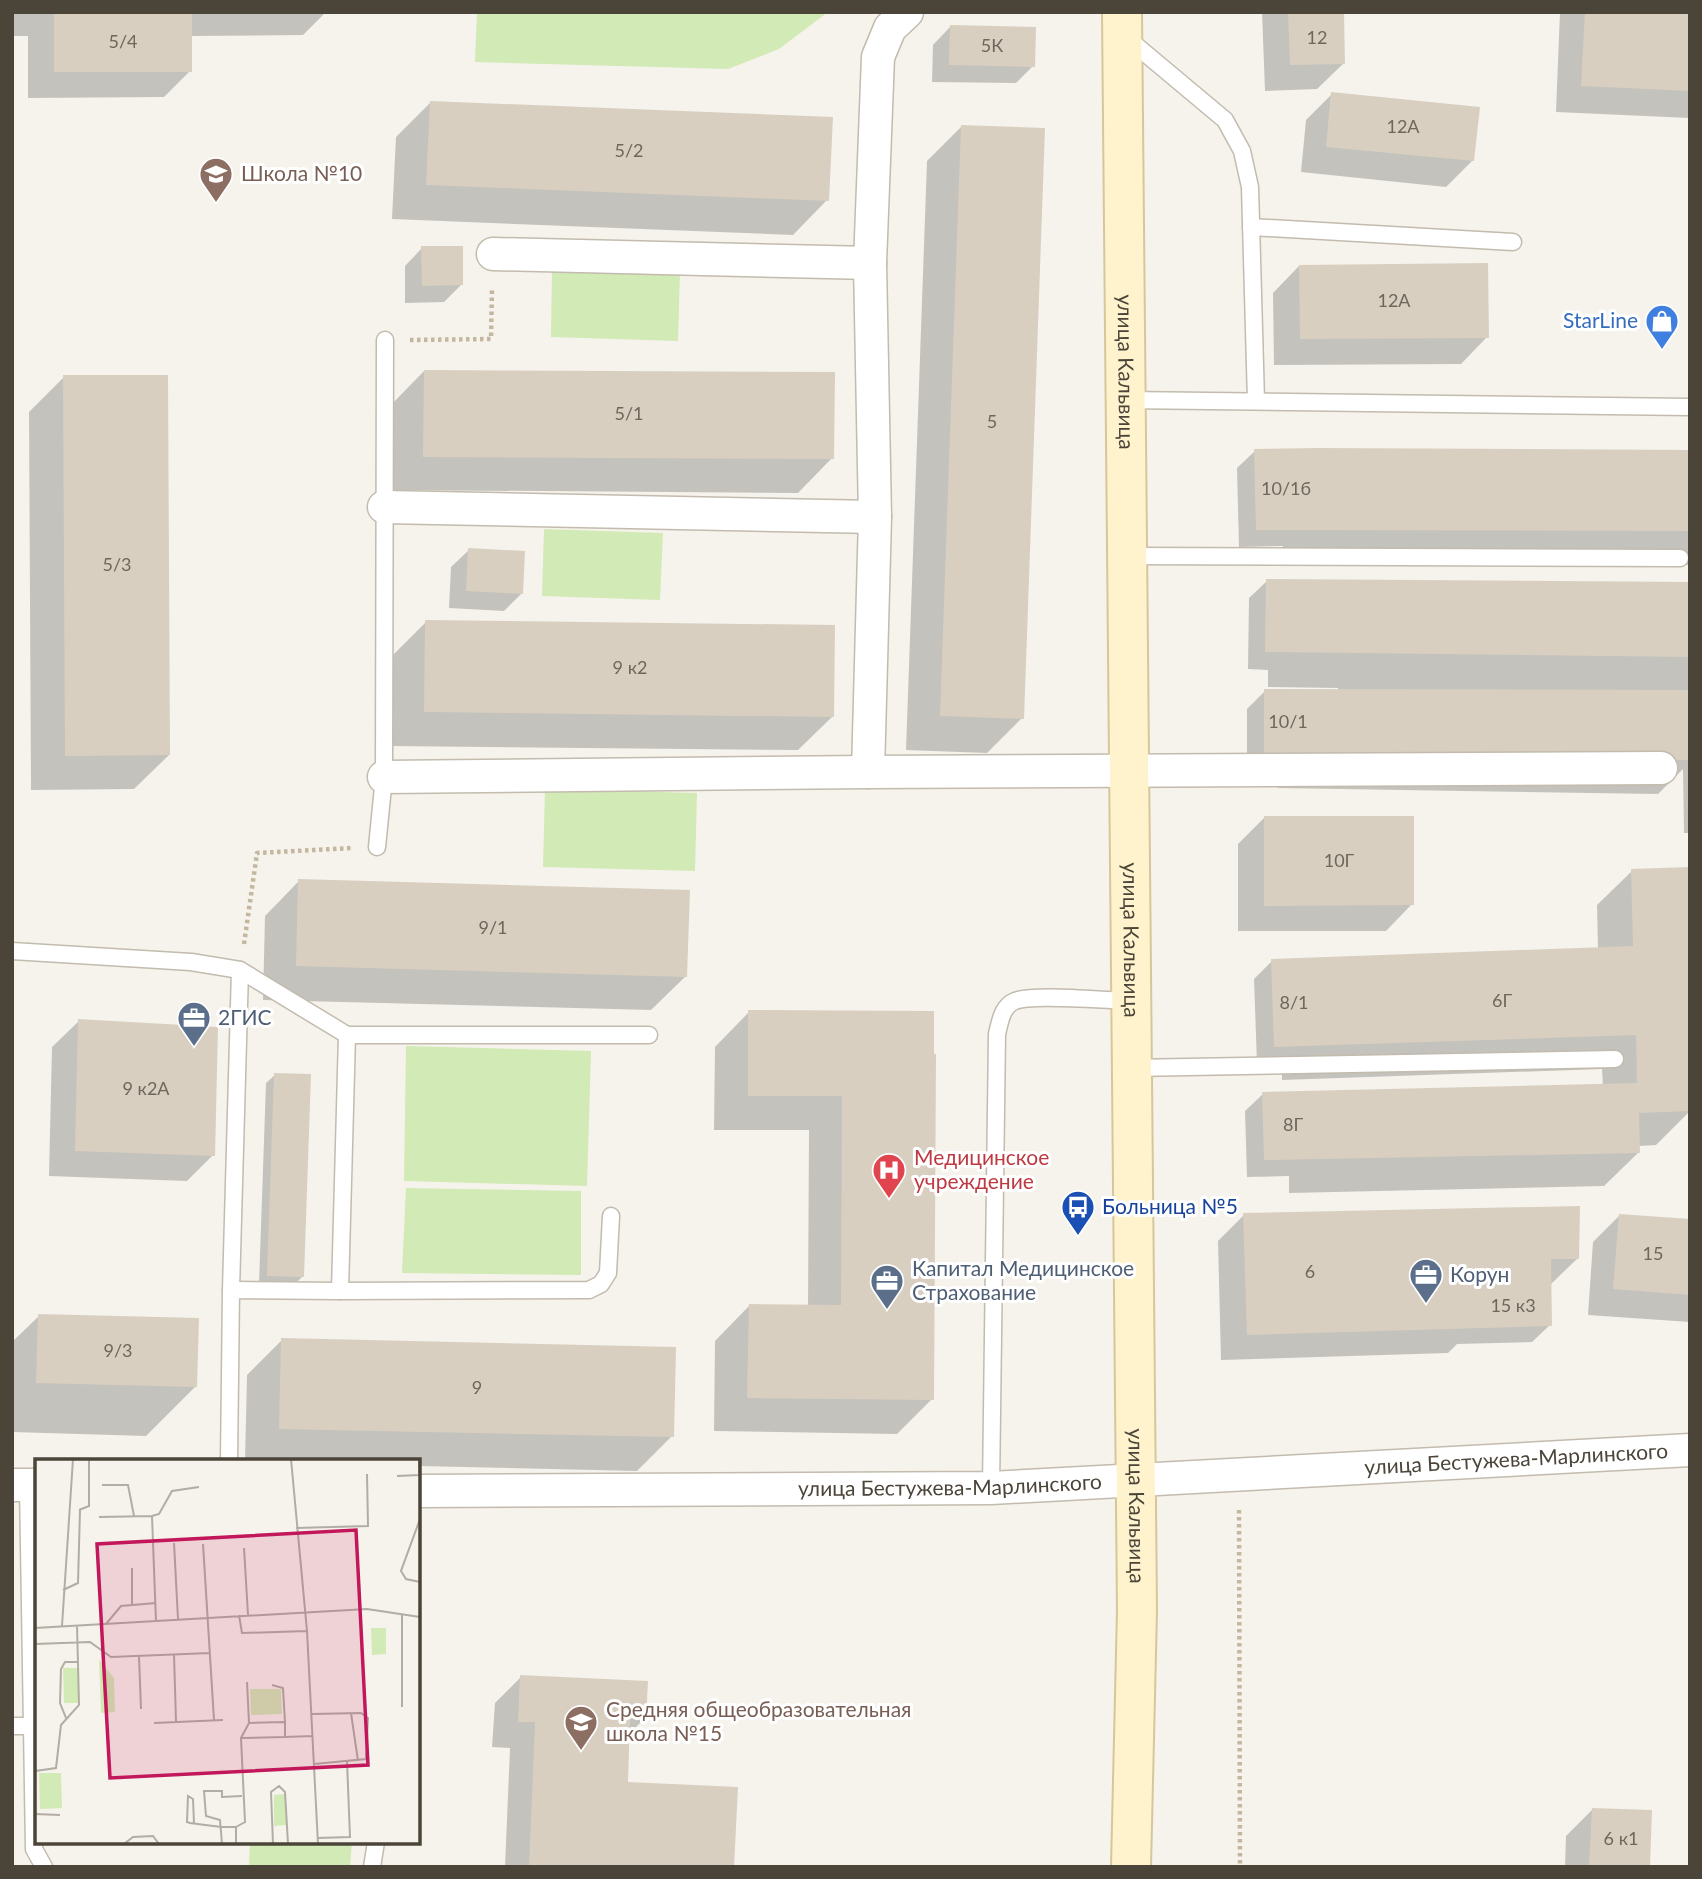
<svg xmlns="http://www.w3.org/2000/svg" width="1702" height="1879" viewBox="0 0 1702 1879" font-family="Lato,sans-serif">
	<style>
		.green { fill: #d2eab5 }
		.shadow { fill: #0003 }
		.building { fill: #d8cfc1 }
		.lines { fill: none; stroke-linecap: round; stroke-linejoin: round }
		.lane-casing { stroke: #c2bbae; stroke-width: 19 }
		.street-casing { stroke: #c2bbae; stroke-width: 35 }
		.secondary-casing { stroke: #d6c79b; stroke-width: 42 }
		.path { stroke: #c4b79f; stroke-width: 4.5; stroke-dasharray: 3.5 3.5; stroke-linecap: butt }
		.lane { stroke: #fff; stroke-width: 16 }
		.street { stroke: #fff; stroke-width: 32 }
		.secondary { stroke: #fff3cd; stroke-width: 38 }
		.labels { text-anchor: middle; stroke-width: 6; stroke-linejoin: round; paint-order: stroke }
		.number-label { font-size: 18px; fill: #6e675b }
		.education-label { font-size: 21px; fill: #785e54; stroke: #fff; text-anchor: start }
		.shop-label { font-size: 21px; fill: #366cbe; stroke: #fff; text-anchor: end }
		.street-label { font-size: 21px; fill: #4b4439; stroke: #fff }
		.service-label { font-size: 21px; fill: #4e5e75; stroke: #fff; text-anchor: start }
		.health-label { font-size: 21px; fill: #be3a42; stroke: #fff; text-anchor: start }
		.transit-label { font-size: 21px; fill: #164399; stroke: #fff; text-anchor: start }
		.inset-road { fill: none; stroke: #b2ada4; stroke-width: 2 }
		.view { fill: #c2185b; fill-opacity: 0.15; stroke: #c2185b; stroke-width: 3.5 }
		.inset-edge { fill: none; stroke: #4b4439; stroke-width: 3.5 }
	</style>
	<rect width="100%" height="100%" fill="#f6f3ec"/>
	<!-- green -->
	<g class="green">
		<path d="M477 12H828L779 49 728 69 475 62Z"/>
		<path d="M552 269 680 272 678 341 551 337Z"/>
		<path d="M544 529 663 533 660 600 542 596Z"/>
		<path d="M545 789 697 793 695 871 543 867Z"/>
		<path d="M406 1046 591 1051 587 1186 404 1181Z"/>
		<path d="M406 1188 581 1191V1275L402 1273Z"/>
		<path d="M250 1842H352L350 1867H249Z"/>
	</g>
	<!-- shadow -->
	<g class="shadow">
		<path d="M12 12H326L303 35 190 36V71L164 97 28 98V36H12Z"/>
		<path d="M1262 12H1342L1344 63 1317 89 1265 91Z"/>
		<path d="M1560 12H1690V118L1556 112Z"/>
		<path d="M950 27 1033 66 1016 83 932 82 933 45Z"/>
		<path d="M1332 94 1473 160 1446 187 1301 172 1306 120Z"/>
		<path d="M430 103 827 200 793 235 392 219 396 137Z"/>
		<path d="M962 126 1022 718 987 753 906 750 927 161Z"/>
		<path d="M422 248 461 285 444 302 405 303V266Z"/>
		<path d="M1299 266 1487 337 1461 364 1274 365 1273 293Z"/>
		<path d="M424 371 832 458 798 493 390 490V406Z"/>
		<path d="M64 377 169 755 134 789 31 790 29 412Z"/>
		<path d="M1255 451 1690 452V565L1283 562V546L1239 547 1237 468Z"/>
		<path d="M469 550 522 593 504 611 449 608 451 567Z"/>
		<path d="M1267 581 1690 584V833H1684L1683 769 1658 794 1278 788V771H1247V709L1265 691H1338V688L1268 687V670L1248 669 1249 598Z"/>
		<path d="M426 622 833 716 798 750 390 746 391 657Z"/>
		<path d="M1264 818 1412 904 1386 931H1238V844Z"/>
		<path d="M1632 871 1687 1004 1690 1111 1656 1145 1639 1146V1152L1604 1186 1289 1193V1176L1247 1177 1245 1111 1263 1094 1603 1086 1602 1069 1282 1080V1063L1257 1064 1254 979 1272 961 1598 949 1597 905Z"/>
		<path d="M299 881 686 976 651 1010 263 1000 265 916Z"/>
		<path d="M749 1012 932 1056V1399L897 1434 714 1431 715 1341 749 1306 808 1307 809 1130H714L715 1047Z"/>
		<path d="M79 1021 213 1155 187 1181 49 1176 52 1047Z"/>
		<path d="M275 1075 302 1277 294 1285 259 1284 266 1083Z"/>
		<path d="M1244 1215 1578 1258 1551 1284 1550 1325 1532 1342 1457 1344 1448 1353 1221 1360 1218 1241Z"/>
		<path d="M1619 1216 1690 1221V1322L1588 1315 1593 1242Z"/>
		<path d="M39 1316 195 1387 146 1436 12 1432V1342Z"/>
		<path d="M282 1340 672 1436 637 1471 418 1466V1461H245L247 1375Z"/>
		<path d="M521 1677 644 1719 628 1735 626 1784 733 1867H505L510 1748 492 1747 495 1703Z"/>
		<path d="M1592 1810 1648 1867H1565L1566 1836Z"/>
	</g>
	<!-- building -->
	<g class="building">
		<rect x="54" y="12" width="138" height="60"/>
		<path d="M1288 12H1344L1345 64 1290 65Z"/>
		<path d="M1585 12H1690V91L1581 86Z"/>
		<path d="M950 25 1036 27 1035 67 949 65Z"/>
		<path d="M1331 92 1480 107 1474 161 1326 147Z"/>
		<path d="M430 101 833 117 829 201 426 185Z"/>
		<path d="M961 125 1045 128 1024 719 940 716Z"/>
		<path d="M421 246H463V285L422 286Z"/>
		<path d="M1488 263 1489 338 1300 339 1299 265Z"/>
		<path d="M424 370 835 372 834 459 423 457Z"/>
		<path d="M63 375H168L170 755 65 756Z"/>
		<path d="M1316 448 1690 450V531L1256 530 1254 449Z"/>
		<path d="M468 548 525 551 523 594 466 591Z"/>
		<path d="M1266 579 1690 582V657L1265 652Z"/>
		<path d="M425 620 835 625 834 717 424 712Z"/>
		<path d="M1264 689 1690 690V760L1264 755Z"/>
		<path d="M1264 816H1414V905L1264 906Z"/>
		<path d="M1690 867V1111L1639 1113 1640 1153 1264 1160 1262 1092 1637 1083 1636 1035 1274 1047 1271 959 1633 946 1631 869Z"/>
		<path d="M298 879 690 890 687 977 296 966Z"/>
		<path d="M748 1010 934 1011V1054H936L934 1400 747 1398 749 1304 841 1305 842 1096H748Z"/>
		<path d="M78 1019 218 1027 215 1156 75 1151Z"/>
		<path d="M274 1073 311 1074 304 1277 267 1276Z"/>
		<path d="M1580 1206 1579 1259H1551L1552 1326 1247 1335 1243 1213Z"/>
		<path d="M1619 1214 1690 1219V1295L1613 1289Z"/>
		<path d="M38 1314 199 1318 197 1387 36 1383Z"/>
		<path d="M281 1338 676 1347 674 1437 279 1429Z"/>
		<path d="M520 1675 648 1681 646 1719H630L628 1782 738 1787 734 1867H529L535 1722H518Z"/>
		<path d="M1592 1808 1652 1810 1650 1867H1589Z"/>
	</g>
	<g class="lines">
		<defs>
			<g id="lane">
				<path d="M1127 38 1225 120 1242 151 1250 187 1256 401"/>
				<path d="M1251 227 1513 242"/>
				<path d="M1125 400 1690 407"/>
				<path d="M1127 556 1680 558"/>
				<path d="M377 847 384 777 385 340"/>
				<path d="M12 951 191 962 240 970 347 1035"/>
				<path d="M1132 1068 1615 1059"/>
				<path d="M231 1290 240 970"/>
				<path d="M340 1291 589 1290 601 1284 608 1273 611 1216"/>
				<path d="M229 1461 231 1290 340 1291 347 1035H649"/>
				<path d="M28 1485 34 1849 44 1867"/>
				<path d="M991 1488 997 1034C1000 1022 1002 1006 1015 1001 1033 993 1108 1001 1132 1001"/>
				<path d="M12 1726H33"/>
				<path d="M372 1867 376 1842"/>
			</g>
			<g id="street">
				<path d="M493 254 870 263"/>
				<path d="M384 507 875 517"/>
				<path d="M868 772 875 517 870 263 878 57 890 28 907 12"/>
				<path d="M384 777 868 772 1661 768"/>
				<path d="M12 1485H37"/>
				<path id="s1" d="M418 1491 991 1488 1690 1450"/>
			</g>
			<g id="secondary">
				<path id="s2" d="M1122 12 1137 1610 1131 1867"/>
			</g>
		</defs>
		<!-- lane casing -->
		<use href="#lane" class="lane-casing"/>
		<!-- street casing -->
		<use href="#street" class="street-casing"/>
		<!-- secondary casing -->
		<use href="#secondary" class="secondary-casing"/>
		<!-- path -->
		<g class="path">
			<path d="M410 340 491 339 492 289"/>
			<path d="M244 944 257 853 352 848"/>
			<path d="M1239 1510 1240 1867"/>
		</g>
		<!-- lane -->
		<use href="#lane" class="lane"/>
		<!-- street -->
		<use href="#street" class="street"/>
		<!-- secondary -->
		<use href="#secondary" class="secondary"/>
	</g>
	<!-- icons -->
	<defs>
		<symbol id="school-pin" viewBox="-11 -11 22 30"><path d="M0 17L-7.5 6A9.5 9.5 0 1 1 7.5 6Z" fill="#8d6e63" stroke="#fff"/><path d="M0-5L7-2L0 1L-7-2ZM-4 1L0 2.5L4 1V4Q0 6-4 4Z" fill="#fff"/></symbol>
		<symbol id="shop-pin" viewBox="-11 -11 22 30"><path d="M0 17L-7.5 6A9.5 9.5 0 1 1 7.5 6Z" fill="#3f7fe0" stroke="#fff"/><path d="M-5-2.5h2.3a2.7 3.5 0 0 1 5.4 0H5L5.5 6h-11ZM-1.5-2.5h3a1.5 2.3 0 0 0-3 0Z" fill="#fff"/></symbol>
		<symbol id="office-pin" viewBox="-11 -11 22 30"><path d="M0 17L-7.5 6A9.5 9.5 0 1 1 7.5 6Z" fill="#5c6f8a" stroke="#fff"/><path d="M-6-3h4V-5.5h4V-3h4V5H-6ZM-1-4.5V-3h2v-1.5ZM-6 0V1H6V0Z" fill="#fff"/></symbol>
		<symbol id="hospital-pin" viewBox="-11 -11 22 30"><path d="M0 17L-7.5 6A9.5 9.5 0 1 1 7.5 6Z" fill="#e0444e" stroke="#fff"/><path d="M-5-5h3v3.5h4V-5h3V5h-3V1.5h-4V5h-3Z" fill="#fff"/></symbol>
		<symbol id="bus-pin" viewBox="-11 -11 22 30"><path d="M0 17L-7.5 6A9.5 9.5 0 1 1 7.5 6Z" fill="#1a4fb4" stroke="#fff"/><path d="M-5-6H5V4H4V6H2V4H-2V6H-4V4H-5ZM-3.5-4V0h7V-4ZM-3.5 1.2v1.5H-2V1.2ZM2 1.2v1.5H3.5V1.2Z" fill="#fff"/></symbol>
	</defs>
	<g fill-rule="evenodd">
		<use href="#school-pin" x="197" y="155" width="38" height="52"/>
		<use href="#shop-pin" x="1643" y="302" width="38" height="52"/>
		<use href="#office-pin" x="175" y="999" width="38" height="52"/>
		<use href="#hospital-pin" x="870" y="1151" width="38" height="52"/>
		<use href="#bus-pin" x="1059" y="1188" width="38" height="52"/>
		<use href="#office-pin" x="1407" y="1256" width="38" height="52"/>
		<use href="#office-pin" x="868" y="1262" width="38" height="52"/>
		<use href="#school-pin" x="562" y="1703" width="38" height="52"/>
	</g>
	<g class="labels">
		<!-- number labels -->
		<g class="number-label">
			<text x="1317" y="44">12</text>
			<text x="123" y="48">5/4</text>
			<text x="992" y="52">5К</text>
			<text x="1403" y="133">12А</text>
			<text x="629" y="157">5/2</text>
			<text x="1394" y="307">12А</text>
			<text x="629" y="420">5/1</text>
			<text x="992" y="428">5</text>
			<text x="1286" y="495">10/1б</text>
			<text x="117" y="571">5/3</text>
			<text x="630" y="674">9 к2</text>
			<text x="1288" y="728">10/1</text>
			<text x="1339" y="867">10Г</text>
			<text x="493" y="934">9/1</text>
			<text x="1502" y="1007">6Г</text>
			<text x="1294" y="1009">8/1</text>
			<text x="146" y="1095">9 к2А</text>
			<text x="1293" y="1131">8Г</text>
			<text x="1653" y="1260">15</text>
			<text x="1310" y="1278">6</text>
			<text x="1513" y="1312">15 к3</text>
			<text x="118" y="1357">9/3</text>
			<text x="477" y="1394">9</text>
			<text x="1621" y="1845">6 к1</text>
		</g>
		<!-- education labels -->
		<g class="education-label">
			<text x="241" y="181">Школа №10</text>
			<text x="606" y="1717">Средняя общеобразовательная<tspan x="606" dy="24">школа №15</tspan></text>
		</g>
		<!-- shop labels -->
		<g class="shop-label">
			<text x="1638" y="328">StarLine</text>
		</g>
		<!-- street labels -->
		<g class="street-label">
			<text dy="7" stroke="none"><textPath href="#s2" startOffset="360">улица Кальвица</textPath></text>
			<text dy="7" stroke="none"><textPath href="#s2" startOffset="928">улица Кальвица</textPath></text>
			<text dy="7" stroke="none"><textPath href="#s1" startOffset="1099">улица Бестужева-Марлинского</textPath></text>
			<text dy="7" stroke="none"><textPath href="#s1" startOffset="532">улица Бестужева-Марлинского</textPath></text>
			<text dy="7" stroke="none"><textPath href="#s2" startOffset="1494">улица Кальвица</textPath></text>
		</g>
		<!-- service labels -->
		<g class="service-label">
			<text x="218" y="1025">2ГИС</text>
			<text x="912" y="1276">Капитал Медицинское<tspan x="912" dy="24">Страхование</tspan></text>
			<text x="1450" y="1282">Корун</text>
		</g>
		<!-- health labels -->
		<g class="health-label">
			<text x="914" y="1165">Медицинское<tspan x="914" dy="24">учреждение</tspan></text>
		</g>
		<!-- transit labels -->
		<g class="transit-label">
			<text x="1102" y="1214">Больница №5</text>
		</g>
	</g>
	<!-- overview -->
	<g transform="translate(35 1459)">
		<rect width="385" height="385" fill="#f6f3ec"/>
		<path d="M336 169H351V195L337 196ZM64 201 79 219 80 253 66 254ZM28 209H43V244H29ZM215 230H246L247 255 216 256ZM4 314H26L27 349 5 350ZM250 335 251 366 239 367V336Z" fill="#d2eab5"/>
		<path class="inset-road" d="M256 0 272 172 283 385M362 17 384 16V0M67 26H93L99 57M44 51 54 47V0M117 57 124 55 137 32 164 28M64 58 117 57 121 162M385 60 366 112 371 120 385 123M261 69 333 67 332 15M139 84 143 160M168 85 179 261M209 89 213 156M28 131 43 124 45 51M97 145V109M367 155V248M204 156 207 174 272 172M71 165 86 147 121 144M27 167 38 0M0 169 332 150 385 158M0 185 55 183 76 198 175 194M139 195 141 263M104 198 106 250M212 223 214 264 250 263V278L278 277M237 226 248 229 250 263M316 254 323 302M277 255 326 254 333 259 331 300 279 305M31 259 25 244 26 210 30 203H44M119 264 188 261M206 279 250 278M0 312 21 309 26 266 44 246 42 166M0 355 25 356M159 365 158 340 153 337 152 363 155 364 186 368H201M282 379 315 378 312 302M89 385 98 378 118 377 124 385M187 385 185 361 171 357 169 332H187V338L207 337M201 385V368L210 363 206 279 214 264M238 385 236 333 244 327 250 333 253 385"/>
		<path class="view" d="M321 71 333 306 75 319 62 85Z"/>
		<rect width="385" height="385" class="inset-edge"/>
	</g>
	<!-- border -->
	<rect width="1702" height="1879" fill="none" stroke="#4b4439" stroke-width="28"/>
</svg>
